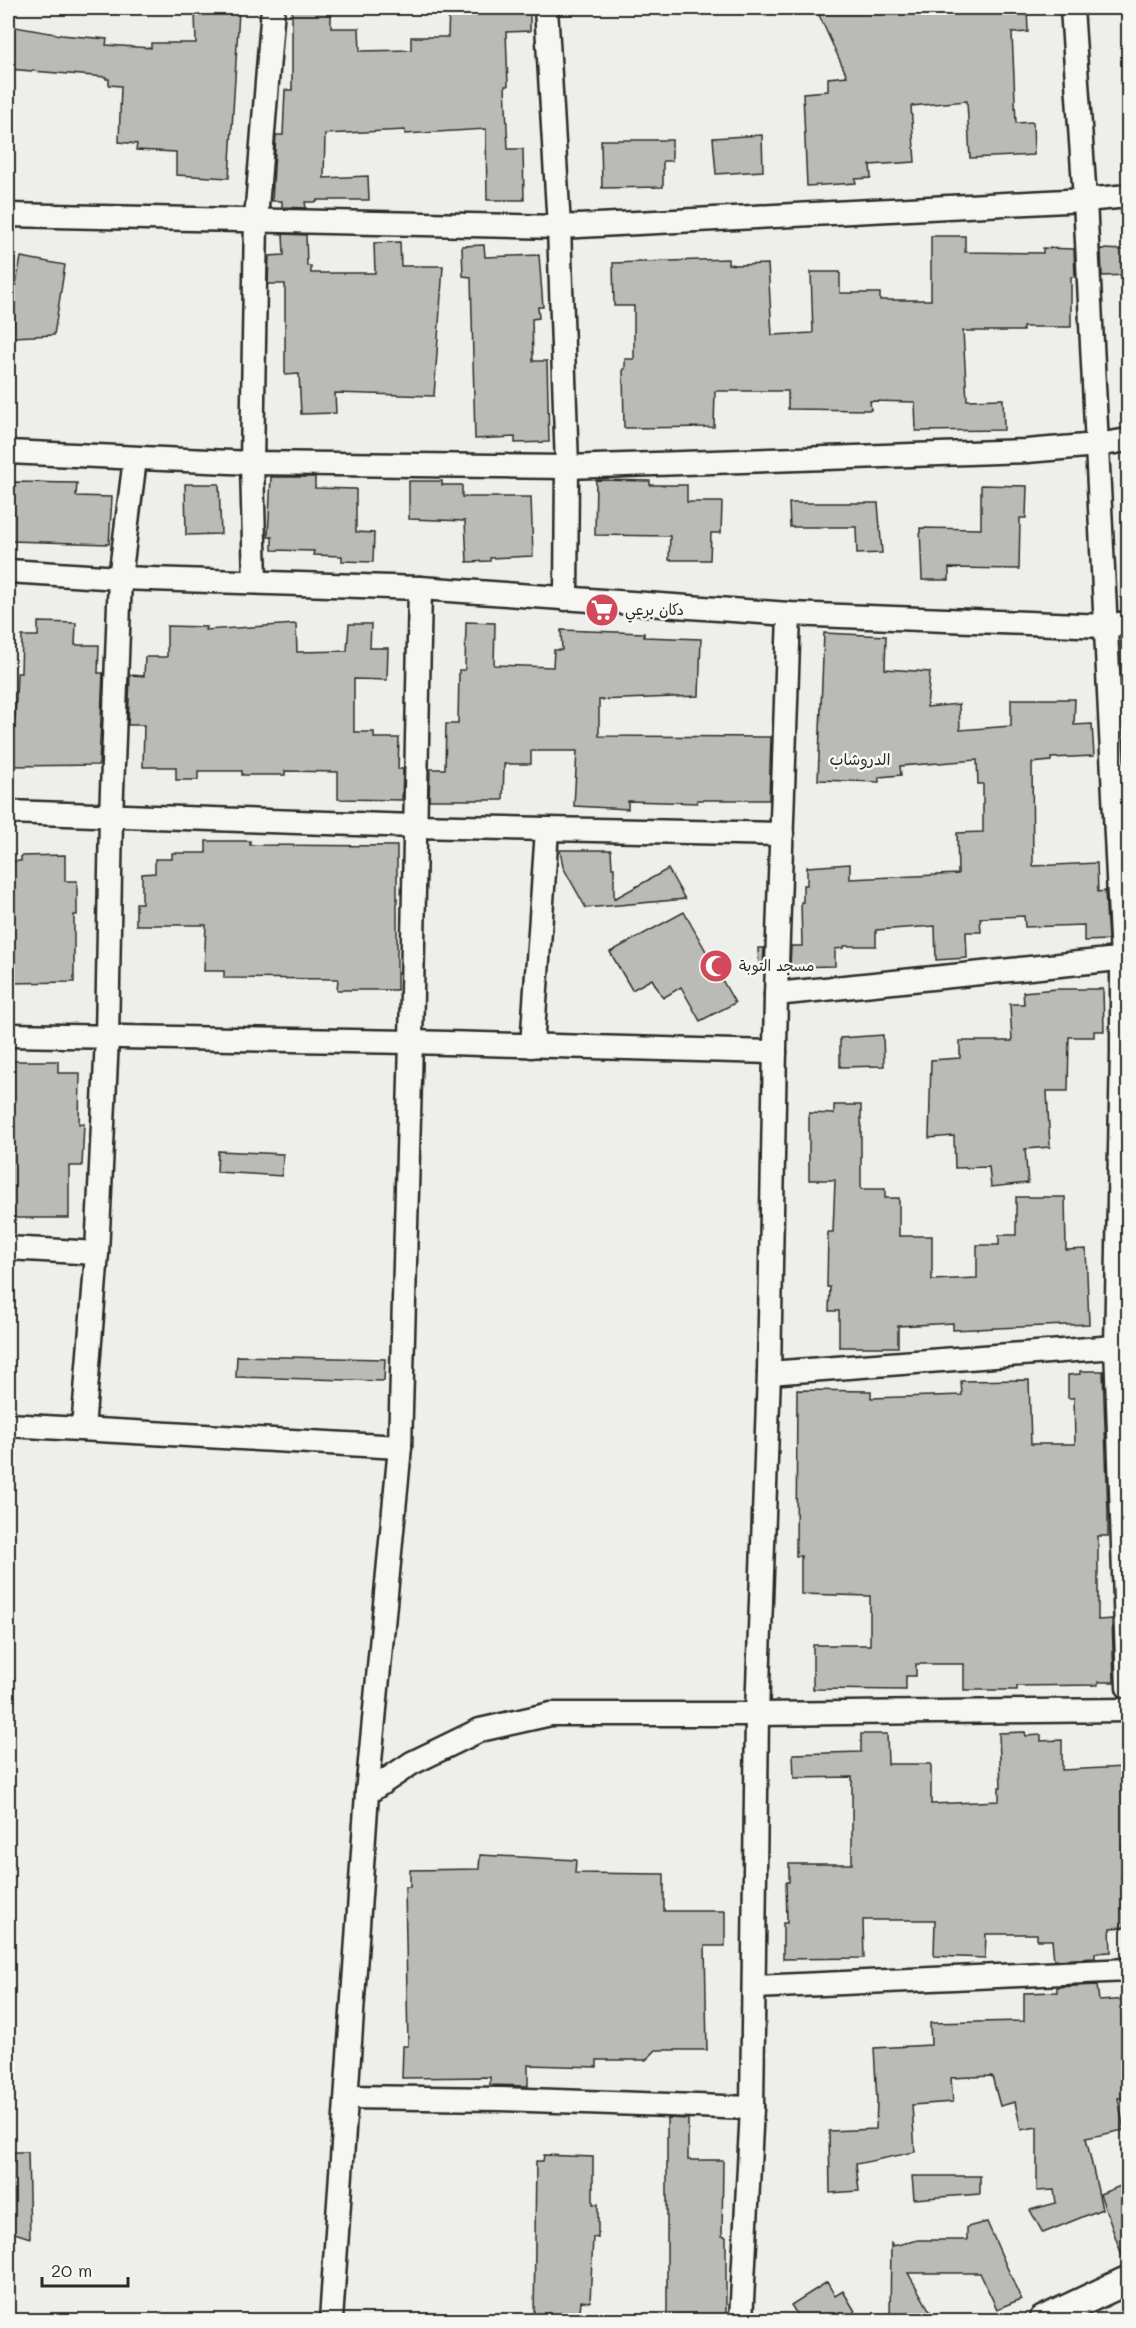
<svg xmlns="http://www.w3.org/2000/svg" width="1136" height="2328" viewBox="0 0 1136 2328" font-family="Mali,'Playpen Sans Arabic',sans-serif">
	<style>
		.building { fill: #babab7; stroke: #2b2b2b; stroke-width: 1.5 }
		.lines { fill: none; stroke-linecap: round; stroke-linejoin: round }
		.minor-casing { stroke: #2b2b2b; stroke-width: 27 }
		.tertiary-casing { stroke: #2b2b2b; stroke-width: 32 }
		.minor { stroke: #f6f6f2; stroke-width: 22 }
		.tertiary { stroke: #f6f6f2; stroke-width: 27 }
		.labels { text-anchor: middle; stroke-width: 5; stroke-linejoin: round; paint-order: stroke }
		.poi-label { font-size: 15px; fill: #2b2b2b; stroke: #f6f6f2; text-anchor: start }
		.neighbourhood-label { font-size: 16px; fill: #2b2b2b; stroke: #f6f6f2 }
	</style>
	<rect width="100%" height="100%" fill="#eeeeea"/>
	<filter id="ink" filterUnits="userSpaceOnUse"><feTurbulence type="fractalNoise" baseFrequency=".0167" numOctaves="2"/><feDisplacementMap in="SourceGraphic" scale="12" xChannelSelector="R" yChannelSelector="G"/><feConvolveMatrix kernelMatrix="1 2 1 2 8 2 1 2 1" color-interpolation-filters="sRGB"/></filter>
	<g filter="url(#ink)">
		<!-- building -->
		<g class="building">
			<path d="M292 8H331V28H359L360 51 411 50V37H448L449 8H530V31L506 32 508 86H505L508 149H523L524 200H487L486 129 405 134V130L325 134 324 178 368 176 369 200H317V202H305L306 208 282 207V201H272L276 135H283L285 90H292Z"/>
			<path d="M836 8H1027L1028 32 1012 33 1016 123 1033 122 1034 155 970 158 967 101 911 106 915 162 870 165 871 178 855 179 856 183 807 186 803 93 828 91V78L847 76 819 15Z"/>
			<path d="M239 11 229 178 176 175V152L136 150 137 144 119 142 121 86 109 85V79H106V77L8 69V40L10 26 61 35 107 39 106 45 151 48V43H196L195 13Z"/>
			<path d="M762 135 763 171 716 174 713 138Z"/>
			<path d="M601 140H672V161H663V187L602 188Z"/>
			<path d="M283 234 306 235 307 266H311V273H375L374 243 400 242 401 266H443L434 396 335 393 336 413 301 414 299 374 285 375V284H268L269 256 284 255Z"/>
			<path d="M931 236H965V252L1043 253V248L1074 249 1075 277H1071V327H1023V331H963L967 400 1003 399 1004 430 916 431 915 402 870 401 871 410 788 409V391H715L714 427 624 428 623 369H625V359H634V306H614L613 263 728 259V264L737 265 768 264 772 335 813 333 811 272H840V293H880V300H931Z"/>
			<path d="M484 245 485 257 539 255 543 307H538L539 318 532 319 533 361H547L549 442 515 443V437L475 439 471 277 463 276 462 246Z"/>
			<path d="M1101 249 1128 250V275L1102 276Z"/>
			<path d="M21 257 65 265 54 335 13 337 15 289Z"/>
			<path d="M271 477H315V488L356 489V532L374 533 373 562 342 561V556L313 555 314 551 272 550V537H268Z"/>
			<path d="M596 480 650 481V485H687V502H722L721 533H711L710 560H669L670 536 595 535Z"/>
			<path d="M409 481H442V485H462V497H531L533 556 490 558V561L467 562 465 521 409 519Z"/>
			<path d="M12 482 77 483 76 496 112 497 109 544 10 541Z"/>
			<path d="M185 484H219L221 534 186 535Z"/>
			<path d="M981 485 1027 486 1026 518H1020L1019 569 949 568V580H922L920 528 981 529Z"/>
			<path d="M789 503H878L882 553 857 554 856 527H790Z"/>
			<path d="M38 622 76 623 75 645H99L98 673H103L99 765 8 766V719H15L17 673H21L22 636H38Z"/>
			<path d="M466 622 495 623 494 665 553 667 554 650H562L561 630 644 633V637L701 639 699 696 599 700V736L771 737 769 800H697V803L628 801V809L574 806 577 751H531V764H504L503 800H429L430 769H445L446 724H458L459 670H465Z"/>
			<path d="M296 624 297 652 347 651 349 624H371L370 648H388L387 680 354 679V732H374V738H399L398 769H403L402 800 338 799V772L285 771V775H242V771H198V780H176V767H143L144 725H128L130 675 144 676 145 657H167V626L206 627 205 630Z"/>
			<path d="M824 633 886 636 885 669 930 672 927 707 959 704 960 730 1011 726V699H1075L1074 725 1092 724 1094 756 1051 758V761L1032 763 1033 866 1097 863 1098 892 1105 891 1108 940 1084 941V925L1025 927 1024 916 980 918 981 932H966L967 958 936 960 935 926 876 930V946H844V948L835 949V966L790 967 791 946H802L801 902H803V885H807V867L850 864V879L958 874 957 833 983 832V784H978L977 760 900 766 901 775 879 777V782L818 780Z"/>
			<path d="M206 841H250V845L397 846V990H337L338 979 224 978V971H204L206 925H136V903H142V874L155 873V859H172V853H206Z"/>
			<path d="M560 850H611L612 868H614V899L668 869 685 899 586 908 563 867Z"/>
			<path d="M65 855V881H77V915H74V982L8 983V861H21V856Z"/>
			<path d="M684 912 735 1003 700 1021 681 987 663 998 652 979 632 990 610 952Z"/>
			<path d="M758 948H764L763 967H759Z"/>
			<path d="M1057 989H1103L1104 1031H1094V1037H1069L1068 1091H1047L1050 1147 1025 1149 1028 1183 991 1187 989 1167 955 1168 954 1136 929 1138 931 1060 960 1058V1041H1012L1010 1004H1024L1023 992Z"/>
			<path d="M883 1035 884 1066 840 1067V1038Z"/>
			<path d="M8 1061H58V1073H80L79 1124H84L82 1166H69V1218H8Z"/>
			<path d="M834 1105H861V1189H885V1198H899V1236H932V1280L977 1278V1245H999V1235H1016V1197H1065L1066 1250 1086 1249 1089 1324 953 1330V1323L898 1326V1347H839V1311H829L830 1287H827L828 1232H833L835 1180H809V1113L834 1114Z"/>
			<path d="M218 1151 283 1154 282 1176 217 1172Z"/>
			<path d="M237 1356 385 1359 384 1381 236 1377Z"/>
			<path d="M1080 1371H1103L1108 1512V1536H1098V1620L1112 1619 1114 1682H1098V1685L1017 1686V1690H964V1664H916V1676H906V1690L813 1689V1645H870V1596L801 1594V1556H796L797 1390 871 1391V1398L962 1395 961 1381 1029 1380 1031 1444H1075L1074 1398H1068V1375L1080 1374Z"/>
			<path d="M1025 1732 1026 1736 1041 1735V1741L1062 1740V1770L1125 1767 1127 1846H1122L1123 1874 1121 1875 1125 1927 1110 1928 1111 1952 1095 1953V1958L1054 1960 1052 1940H1037V1934H986L985 1958 934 1956 935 1920H863L864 1958 783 1959V1923H787L786 1882H789V1864H852V1777L794 1778 793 1754 861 1752V1734H887L888 1764H931V1804L999 1801V1787H1001L999 1733Z"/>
			<path d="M480 1855 576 1860 575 1873 664 1874V1911H725V1946H705L707 2050H656L646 2060H597V2067L528 2065V2086L490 2085V2077L402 2078 403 2046H408L405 1887H410V1870L479 1869Z"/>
			<path d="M1097 1985 1099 2001 1128 1999V2097L1118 2098 1124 2130 1086 2138 1102 2209 1043 2233 1030 2210 1056 2203 1054 2190 1037 2191V2127L1021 2130 1015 2102 1000 2106 992 2076 951 2078 953 2102 912 2105 915 2152 856 2164 859 2191 830 2193 829 2131 876 2129 877 2101 874 2048 931 2045 930 2023 1024 2021V1993L1057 1992V1987Z"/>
			<path d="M667 2118 688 2119V2160H723L722 2236 726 2237V2320H667Z"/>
			<path d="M8 2152H28L30 2238 8 2231Z"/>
			<path d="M544 2155 593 2157V2204H598V2238L593 2237 590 2302 581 2301 579 2320H534L536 2161H543Z"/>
			<path d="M912 2176H980V2194L914 2199Z"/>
			<path d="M1128 2183V2264H1125L1100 2194Z"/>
			<path d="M987 2222 1021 2299 997 2309 980 2273H908L935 2320H890L891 2242 893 2246 918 2240H967V2227Z"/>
			<path d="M827 2282 835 2296 843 2291 856 2313 849 2317 851 2320H797L800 2319 791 2305Z"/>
		</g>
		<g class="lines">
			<defs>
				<g id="minor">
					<path d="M546 8 559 227 567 467 566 599"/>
					<path d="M1072 8 1085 200 1122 959V1052L1116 1347 1128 1687"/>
					<path d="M8 215 559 227 1085 200 1128 196"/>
					<path d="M8 452 252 463 567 467 1027 451 1097 445 1128 440"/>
					<path d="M8 571 120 578 420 588 789 614 1105 626 1128 623"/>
					<path d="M255 582 252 463 256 219 273 8"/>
					<path d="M8 812 414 826 782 834"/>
					<path d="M776 994 1128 958"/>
					<path d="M8 1035 411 1042 775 1052"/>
					<path d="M532 1046 547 830"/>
					<path d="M8 1248 97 1253"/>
					<path d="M769 1373 1128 1346"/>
					<path d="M8 1425 400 1447"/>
					<path d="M83 1429 97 1253 107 1038 111 817 120 578 135 459"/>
					<path d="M367 1793 412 1763 480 1730 551 1714H757L1128 1710"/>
					<path d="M755 1987 1128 1970"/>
					<path d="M347 2097 500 2099 752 2108"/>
					<path d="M331 2320 367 1793 400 1447 411 1042 420 588"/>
					<path d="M741 2320 752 2108 757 1714 769 1373 776 994 789 614"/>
				</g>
				<path id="tertiary" d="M1043 2320 1128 2280"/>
			</defs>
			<!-- minor casing -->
			<use href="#minor" class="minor-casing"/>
			<!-- tertiary casing -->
			<use href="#tertiary" class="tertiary-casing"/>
			<!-- minor -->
			<use href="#minor" class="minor"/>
			<!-- tertiary -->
			<use href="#tertiary" class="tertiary"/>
		</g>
	</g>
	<!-- icons -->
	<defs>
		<symbol id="supermarket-disc" viewBox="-11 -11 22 22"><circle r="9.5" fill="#d1495b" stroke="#f6f6f2"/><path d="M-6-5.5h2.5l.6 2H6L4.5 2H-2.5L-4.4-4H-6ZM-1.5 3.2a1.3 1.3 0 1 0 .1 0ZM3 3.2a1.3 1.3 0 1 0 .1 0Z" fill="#fff"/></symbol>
		<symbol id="mosque-disc" viewBox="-11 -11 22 22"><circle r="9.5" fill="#d1495b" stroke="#f6f6f2"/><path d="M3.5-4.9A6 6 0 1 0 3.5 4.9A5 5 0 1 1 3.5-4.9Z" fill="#fff"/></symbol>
	</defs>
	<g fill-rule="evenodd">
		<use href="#supermarket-disc" x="583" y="591" width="38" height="38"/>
		<use href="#mosque-disc" x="697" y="947" width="38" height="38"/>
	</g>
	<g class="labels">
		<!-- poi labels -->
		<g class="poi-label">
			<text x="625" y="615">دكان برعي</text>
			<text x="739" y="971">مسجد التوبة</text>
		</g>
		<!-- neighbourhood labels -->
		<g class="neighbourhood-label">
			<text x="860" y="765">الدروشاب</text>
		</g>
	</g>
	<!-- margin -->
	<rect width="1136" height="2328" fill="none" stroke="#f6f6f2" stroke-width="30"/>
	<rect x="15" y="15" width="1106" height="2298" fill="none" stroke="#2b2b2b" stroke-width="2" filter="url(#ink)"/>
	<!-- scale -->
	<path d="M42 2277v9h86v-9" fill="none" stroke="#2b2b2b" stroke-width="3"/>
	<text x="51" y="2277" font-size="18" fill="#2b2b2b" stroke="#f6f6f2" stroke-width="4.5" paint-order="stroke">20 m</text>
</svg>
